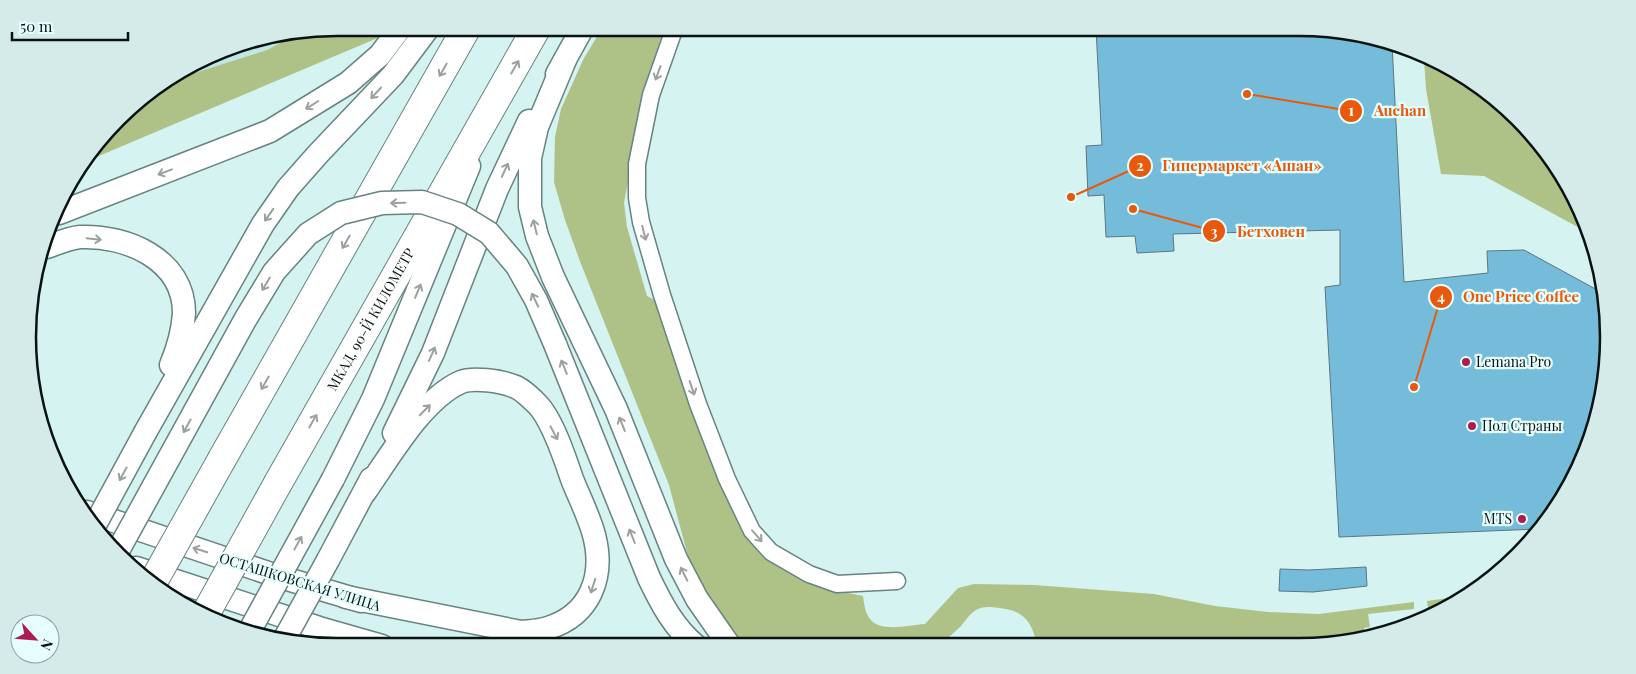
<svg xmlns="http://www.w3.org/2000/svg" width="1636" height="674" viewBox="0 0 1636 674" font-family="'Playfair Display',serif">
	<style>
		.built { fill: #bfe7e5 }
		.green { fill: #aec288 }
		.building { fill: #75bcdb; stroke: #5e7580 }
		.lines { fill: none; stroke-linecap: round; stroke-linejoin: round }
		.street-casing { stroke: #678382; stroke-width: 19 }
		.secondary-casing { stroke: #678382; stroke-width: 25 }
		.highway-casing { stroke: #678382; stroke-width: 30 }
		.street { stroke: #fff; stroke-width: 16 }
		.secondary { stroke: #fff; stroke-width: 22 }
		.highway { stroke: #fff; stroke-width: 28 }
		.secondary-bridge-casing { stroke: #678382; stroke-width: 25; stroke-linecap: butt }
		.highway-bridge-casing { stroke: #678382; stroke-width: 30; stroke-linecap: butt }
		.secondary-bridge { stroke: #fff; stroke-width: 22 }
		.highway-bridge { stroke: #fff; stroke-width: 28 }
		.oneway { stroke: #9ca1a0 }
		.poi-dot { fill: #ad1c50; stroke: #e6fefd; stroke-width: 2 }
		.labels { text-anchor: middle; stroke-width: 4.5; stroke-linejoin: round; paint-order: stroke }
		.street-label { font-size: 14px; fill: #081312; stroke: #e6fefd }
		.poi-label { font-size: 14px; fill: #081312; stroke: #e6fefd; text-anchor: start }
		.rim { fill: none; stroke: #081312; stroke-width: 2.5 }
		.leader { fill: none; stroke: #e8590c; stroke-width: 2 }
		.callout-dot { fill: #e8590c; stroke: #e6fefd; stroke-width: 2 }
		.mark-label { font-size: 15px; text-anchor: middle; font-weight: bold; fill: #fff }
		.callout-label { font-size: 15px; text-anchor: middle; font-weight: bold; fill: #e8590c; stroke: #e6fefd; stroke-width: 4.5; stroke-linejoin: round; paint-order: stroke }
	</style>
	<rect width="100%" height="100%" fill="#d4f3f1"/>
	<!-- built -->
	<path class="built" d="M295 35 267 50 179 78 237 44Z"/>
	<!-- green -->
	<g class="green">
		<path d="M337 28H385L380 37 87 161 133 104 179 78 267 50 295 35Z"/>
		<path d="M602 28H669L632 160 624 203 627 227 647 296 653 299 662 307 753 541 838 591 863 596C864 603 865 613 870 619 881 633 909 625 925 624L958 588 974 584 1034 585 1154 594 1215 606 1268 612 1319 614 1414 602V609L1368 614 1370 627 1364 628V636L1340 644 1037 645C1032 621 1023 610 999 608 990 607 984 606 976 610 969 614 965 622 960 627 953 633 946 640 939 645H744L731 632 708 600 689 560 669 485 581 264 565 220 554 182 555 137 561 109 583 60Z"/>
		<path d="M1424 59 1503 104 1576 200 1585 231 1484 176 1441 174 1426 89Z"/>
		<path d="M1463 596 1436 615 1429 617 1427 601Z"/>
	</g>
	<!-- building -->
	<g class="building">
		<path d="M1096 28H1299L1392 43 1404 282 1488 273 1487 251 1524 250 1601 292 1608 316 1592 436 1556 509 1539 529 1339 537 1325 287 1340 285V230L1173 234 1174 251 1137 253 1135 236 1106 237 1104 195 1088 196 1086 146 1102 145Z"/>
		<path d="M1366 567 1367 586 1313 592 1279 591 1280 569 1309 570Z"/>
	</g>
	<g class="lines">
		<defs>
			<path id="street" d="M675 27 651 95 637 164V198L641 222 662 295 698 404 727 479 752 531 771 552 809 574 837 584 897 581"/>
			<g id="secondary">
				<path d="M565 60 537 127 530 158V207L537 236 553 277 616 409 676 559 697 599 729 645"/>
				<path d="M557 74 583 27"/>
				<path d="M59 213 270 131 348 83 380 55 401 27"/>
				<path d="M47 247C58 243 69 238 80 237 126 235 184 259 184 313 183 331 178 348 171 365"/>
				<path d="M555 344 649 578C661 603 674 628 696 646"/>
				<path d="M146 431 263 224 288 188 318 154 393 75 429 27"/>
				<path d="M394 433 433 353 497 189 529 121"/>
				<path d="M333 479 373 399 469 166"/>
				<path d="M87 512 277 576 361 601"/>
				<path d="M328 560 371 479"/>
				<path d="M136 568 319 628 382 646"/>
				<path d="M346 597 521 632C530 631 539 631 548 628 590 615 605 577 594 535 589 516 579 497 572 479 565 458 552 419 537 404 531 398 521 388 513 386 501 381 473 377 461 382 422 399 389 458 365 492"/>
			</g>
			<g id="highway">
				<path d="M222 459 467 27"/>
				<path id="s1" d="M278 483 537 27"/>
			</g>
		</defs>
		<!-- street casing -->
		<use href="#street" class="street-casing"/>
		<!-- secondary casing -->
		<use href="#secondary" class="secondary-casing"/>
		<!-- highway casing -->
		<use href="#highway" class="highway-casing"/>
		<!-- street -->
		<use href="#street" class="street"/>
		<!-- secondary -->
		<use href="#secondary" class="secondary"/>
		<!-- highway -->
		<use href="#highway" class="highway"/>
		<defs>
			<g id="secondary-bridge">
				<path d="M96 523 146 431"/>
				<path d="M119 549 245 320 274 272 308 234 341 213 382 203 422 202 458 214 489 233 517 266 536 300 555 344"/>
				<path d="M249 632 333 479"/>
				<path d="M285 638 328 560"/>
			</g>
			<g id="highway-bridge">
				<path d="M152 584 222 459"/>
				<path d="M206 613 278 483"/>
			</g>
		</defs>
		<!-- secondary-bridge casing -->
		<use href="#secondary-bridge" class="secondary-bridge-casing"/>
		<!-- highway-bridge casing -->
		<use href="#highway-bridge" class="highway-bridge-casing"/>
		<!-- secondary-bridge -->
		<use href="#secondary-bridge" class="secondary-bridge"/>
		<!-- highway-bridge -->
		<use href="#highway-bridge" class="highway-bridge"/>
	</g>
	<!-- one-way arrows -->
	<defs><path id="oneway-shaft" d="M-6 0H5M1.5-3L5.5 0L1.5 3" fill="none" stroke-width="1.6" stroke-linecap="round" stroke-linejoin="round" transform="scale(1.25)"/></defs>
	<g class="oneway">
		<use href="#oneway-shaft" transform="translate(515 67) rotate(-60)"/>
		<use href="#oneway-shaft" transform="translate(443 70) rotate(120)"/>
		<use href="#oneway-shaft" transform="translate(658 73) rotate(110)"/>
		<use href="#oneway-shaft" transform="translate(376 93) rotate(133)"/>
		<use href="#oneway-shaft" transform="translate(312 105) rotate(148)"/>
		<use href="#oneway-shaft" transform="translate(505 170) rotate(-65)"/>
		<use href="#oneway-shaft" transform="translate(165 172) rotate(159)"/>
		<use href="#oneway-shaft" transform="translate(398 203) rotate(179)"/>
		<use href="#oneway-shaft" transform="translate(269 215) rotate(125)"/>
		<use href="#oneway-shaft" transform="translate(535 227) rotate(-104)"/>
		<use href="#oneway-shaft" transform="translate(644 233) rotate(76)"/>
		<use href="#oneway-shaft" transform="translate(94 239) rotate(6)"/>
		<use href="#oneway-shaft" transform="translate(346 242) rotate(120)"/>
		<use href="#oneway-shaft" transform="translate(266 284) rotate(121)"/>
		<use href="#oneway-shaft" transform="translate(418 291) rotate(-67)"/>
		<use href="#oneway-shaft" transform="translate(535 300) rotate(-116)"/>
		<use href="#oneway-shaft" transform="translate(432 354) rotate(-66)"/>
		<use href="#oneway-shaft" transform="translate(564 367) rotate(-112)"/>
		<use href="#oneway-shaft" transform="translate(265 383) rotate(120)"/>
		<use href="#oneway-shaft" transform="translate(692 388) rotate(71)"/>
		<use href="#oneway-shaft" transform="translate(425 410) rotate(-45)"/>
		<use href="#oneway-shaft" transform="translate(313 421) rotate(-60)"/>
		<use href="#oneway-shaft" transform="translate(622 424) rotate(-112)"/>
		<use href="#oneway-shaft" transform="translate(187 426) rotate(119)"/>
		<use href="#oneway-shaft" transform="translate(554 433) rotate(62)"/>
		<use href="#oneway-shaft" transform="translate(123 474) rotate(119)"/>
		<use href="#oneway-shaft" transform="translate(632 536) rotate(-112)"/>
		<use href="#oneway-shaft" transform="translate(757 536) rotate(49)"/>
		<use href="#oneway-shaft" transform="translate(298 543) rotate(-61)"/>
		<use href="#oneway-shaft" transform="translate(200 550) rotate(-162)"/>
		<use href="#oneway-shaft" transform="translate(684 574) rotate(-117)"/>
		<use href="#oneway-shaft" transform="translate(593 586) rotate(108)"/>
	</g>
	<!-- markers -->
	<g class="poi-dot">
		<circle cx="1466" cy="362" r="5"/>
		<circle cx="1472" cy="426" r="5"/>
		<circle cx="1522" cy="519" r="5"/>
	</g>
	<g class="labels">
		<!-- street labels -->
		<g class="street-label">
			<text dy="5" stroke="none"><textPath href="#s1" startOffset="188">МКАД, 90-Й КИЛОМЕТР</textPath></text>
			<text transform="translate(300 582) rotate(17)" y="5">ОСТАШКОВСКАЯ УЛИЦА</text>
		</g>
		<!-- poi labels -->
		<g class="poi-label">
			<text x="1476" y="367">Lemana Pro</text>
			<text x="1482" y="431">Пол Страны</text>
			<text x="1512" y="524" text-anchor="end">MTS</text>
		</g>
	</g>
	<!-- crop -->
	<path d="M0 0H1636V674H0ZM337 36H1299A301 301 0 0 1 1600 337V337A301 301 0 0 1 1299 638H337A301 301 0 0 1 36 337V337A301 301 0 0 1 337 36Z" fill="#d4ebea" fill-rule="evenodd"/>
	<path class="rim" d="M337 36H1299A301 301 0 0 1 1600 337V337A301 301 0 0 1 1299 638H337A301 301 0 0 1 36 337V337A301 301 0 0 1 337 36Z"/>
	<!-- callouts -->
	<path class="leader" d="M1247 94L1351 111M1071 197L1140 166M1133 209L1214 231M1414 387L1441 297"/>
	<g class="callout-dot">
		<circle cx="1247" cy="94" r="5"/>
		<circle cx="1071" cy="197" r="5"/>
		<circle cx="1133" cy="209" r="5"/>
		<circle cx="1414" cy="387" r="5"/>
		<circle cx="1351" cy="111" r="12"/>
		<circle cx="1140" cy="166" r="12"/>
		<circle cx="1214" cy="231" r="12"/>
		<circle cx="1441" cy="297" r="12"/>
	</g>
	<g class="mark-label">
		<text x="1351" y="116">1</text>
		<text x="1140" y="171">2</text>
		<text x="1214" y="237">3</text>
		<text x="1441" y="302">4</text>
	</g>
	<g class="callout-label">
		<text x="1400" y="116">Auchan</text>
		<text x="1242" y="171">Гипермаркет «Ашан»</text>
		<text x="1271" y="237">Бетховен</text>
		<text x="1521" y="302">One Price Coffee</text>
	</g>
	<!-- north arrow -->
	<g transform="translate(35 639) rotate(116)"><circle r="24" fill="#e6fefd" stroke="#8da09f"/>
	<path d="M0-4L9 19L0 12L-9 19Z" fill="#ad1c50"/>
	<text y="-8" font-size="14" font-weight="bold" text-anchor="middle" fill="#081312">N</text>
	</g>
	<!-- scale -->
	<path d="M12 32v8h116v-8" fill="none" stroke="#081312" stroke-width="2.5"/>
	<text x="20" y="32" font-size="15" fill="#081312" stroke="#e6fefd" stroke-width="4" paint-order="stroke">50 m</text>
</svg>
